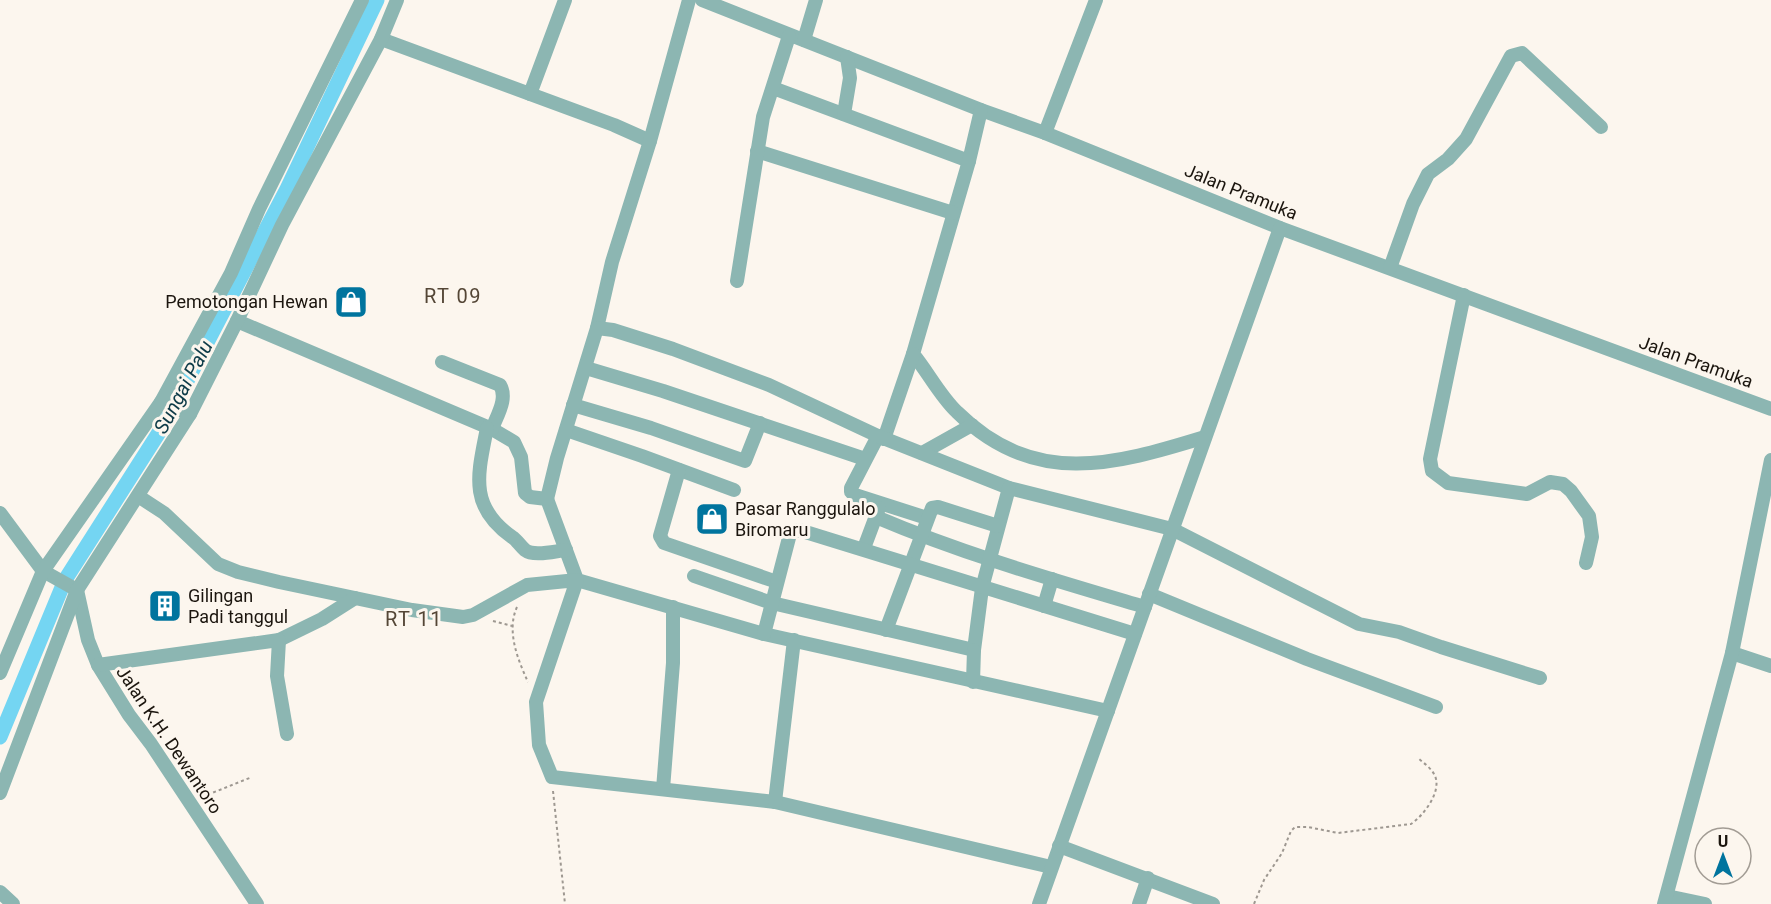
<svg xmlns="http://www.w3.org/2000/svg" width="1771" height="904" viewBox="0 0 1771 904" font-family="Roboto,sans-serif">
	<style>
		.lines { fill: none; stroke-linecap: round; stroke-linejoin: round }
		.canal { stroke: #74d5f2; stroke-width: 15 }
		.path { stroke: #9e9891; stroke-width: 2; stroke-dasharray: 3 3; stroke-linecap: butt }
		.minor { stroke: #8cb6b2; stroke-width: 14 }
		.labels { text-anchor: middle; stroke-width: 6; stroke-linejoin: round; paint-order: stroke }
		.street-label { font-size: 18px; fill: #1b150e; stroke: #fcf6ee }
		.poi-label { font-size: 18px; fill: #1b150e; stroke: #fcf6ee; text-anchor: start }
		.neighbourhood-label { font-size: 20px; letter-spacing: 1.5px; fill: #544636; stroke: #fcf6ee }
		.water-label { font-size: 20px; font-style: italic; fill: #0e3b48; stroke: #fcf6ee }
	</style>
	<rect width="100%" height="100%" fill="#fcf6ee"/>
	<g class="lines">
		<!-- canal -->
		<path class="canal" d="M0 737 65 580 165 423 287 189 377 0"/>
		<!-- path -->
		<g class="path">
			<path d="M517 607C506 631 518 660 528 682"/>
			<path d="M493 621 512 626"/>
			<path d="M553 791 565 904"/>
			<path d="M202 797 252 777"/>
			<path d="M1254 904 1264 880 1282 853 1291 831 1295 827H1308L1338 833 1411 824C1423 816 1442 792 1435 776 1432 769 1425 764 1419 759"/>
		</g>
		<!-- minor -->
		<g class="minor">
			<path d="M702 0 981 110 1045 133 1280 228 1771 409"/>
			<path d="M381 39 530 94 565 0"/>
			<path d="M804 40 816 0"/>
			<path d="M773 88 969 161"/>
			<path d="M530 94 614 125 650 141"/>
			<path d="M981 110 969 161 913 354C928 372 940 396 957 412 1034 488 1114 465 1205 437"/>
			<path d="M844 114 850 78 847 57"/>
			<path d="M1045 133 1096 0"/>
			<path d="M757 151 953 213"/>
			<path d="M1390 268 1413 204 1428 174 1448 159 1466 139 1511 56 1522 53 1601 127"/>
			<path d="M737 281 763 117 789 36"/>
			<path d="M1464 295 1430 459 1432 471 1448 483 1527 494 1550 482 1563 484 1571 491 1589 516 1592 537 1586 563"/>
			<path d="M237 321 492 429 514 442 521 457 525 493 530 497 547 499 577 580 764 634 1108 711"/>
			<path d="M597 328 612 262 650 141 689 0"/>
			<path d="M442 362 500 385C508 399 497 415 492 429"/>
			<path d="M586 368 663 391 865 459"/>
			<path d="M161 402 190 414"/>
			<path d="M573 405 651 428 745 461 760 423"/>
			<path d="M487 428C478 474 468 506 512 537 517 540 520 546 525 550 534 557 555 551 566 550"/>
			<path d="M566 430 642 456 734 490"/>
			<path d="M878 436 851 488V492L855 495 927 518"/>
			<path d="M884 439 913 354"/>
			<path d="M922 453 972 425"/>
			<path d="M679 470 660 536 664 543 777 582"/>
			<path d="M138 496 164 513 218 564 238 572 279 582 412 610 463 617 473 615 527 585 577 580 536 702 539 745 552 777 775 802 1051 867"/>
			<path d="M547 499 557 458 597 328 613 330 673 349 769 385 878 436 1009 488 1172 529 1359 624 1399 632 1441 647 1540 678"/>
			<path d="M0 513 43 571 77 590 88 640 98 665 129 715 151 744 257 904"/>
			<path d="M876 517C963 554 1054 580 1145 607"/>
			<path d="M864 548 879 508"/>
			<path d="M694 576 772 603 974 650 982 588 1009 488"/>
			<path d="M1149 594 1307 659 1436 707"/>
			<path d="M1044 606 1052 579"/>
			<path d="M886 630 932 508 938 507 998 526"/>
			<path d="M764 634 790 534 791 532 799 530 1135 634"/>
			<path d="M279 640 322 619 355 598"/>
			<path d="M1732 653 1771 666"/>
			<path d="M98 665 279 640 277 676 287 734"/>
			<path d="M0 673 43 571 161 402 231 273 259 209 362 0"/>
			<path d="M973 682 974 650"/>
			<path d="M663 789 673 663V607"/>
			<path d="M0 793 77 590 190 414 237 321 282 225 381 39 397 0"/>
			<path d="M775 802 794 640"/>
			<path d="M1059 846 1213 904"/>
			<path d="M0 892 13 904"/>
			<path d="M1667 896 1705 904"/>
			<path d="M1039 904 1280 228"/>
			<path d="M1139 904 1148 878"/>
			<path d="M1664 904 1732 653 1771 460"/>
		</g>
	</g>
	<!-- icons -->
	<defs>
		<symbol id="shop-square" viewBox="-11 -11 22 22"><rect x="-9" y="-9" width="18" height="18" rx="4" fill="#00749e" stroke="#fcf6ee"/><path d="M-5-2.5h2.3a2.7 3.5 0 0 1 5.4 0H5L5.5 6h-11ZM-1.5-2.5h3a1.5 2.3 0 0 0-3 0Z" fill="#fff"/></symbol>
		<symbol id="building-square" viewBox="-11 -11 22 22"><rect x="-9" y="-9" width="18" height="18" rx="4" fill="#00749e" stroke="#fcf6ee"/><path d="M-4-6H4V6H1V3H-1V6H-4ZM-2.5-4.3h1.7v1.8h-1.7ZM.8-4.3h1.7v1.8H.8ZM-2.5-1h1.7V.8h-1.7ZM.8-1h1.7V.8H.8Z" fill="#fff"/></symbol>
	</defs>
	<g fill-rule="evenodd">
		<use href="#shop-square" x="332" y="283" width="38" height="38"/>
		<use href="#shop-square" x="693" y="500" width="38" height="38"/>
		<use href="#building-square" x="146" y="587" width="38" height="38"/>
	</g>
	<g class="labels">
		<!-- street labels -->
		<g class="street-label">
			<text transform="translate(1241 192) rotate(22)" y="6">Jalan Pramuka</text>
			<text transform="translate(1696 362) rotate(20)" y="6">Jalan Pramuka</text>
			<text transform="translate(169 740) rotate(56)" y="6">Jalan K.H. Dewantoro</text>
		</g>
		<!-- poi labels -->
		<g class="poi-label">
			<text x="328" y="308" text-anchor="end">Pemotongan Hewan</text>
			<text x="735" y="515">Pasar Ranggulalo<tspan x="735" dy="21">Biromaru</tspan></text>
			<text x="188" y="602">Gilingan<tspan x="188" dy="21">Padi tanggul</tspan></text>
		</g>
		<!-- neighbourhood labels -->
		<g class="neighbourhood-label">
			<text x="453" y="303">RT 09</text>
			<text x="414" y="626">RT 11</text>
		</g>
		<!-- water labels -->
		<g class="water-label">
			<text transform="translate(183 387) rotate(-62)" y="7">Sungai Palu</text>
		</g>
	</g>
	<!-- north arrow -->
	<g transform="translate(1723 856)"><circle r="28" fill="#fcf6ee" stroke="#a29c94" stroke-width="1.5"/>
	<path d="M0-4.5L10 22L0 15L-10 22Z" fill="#00749e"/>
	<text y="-9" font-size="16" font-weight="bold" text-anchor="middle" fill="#1b150e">U</text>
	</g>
</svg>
